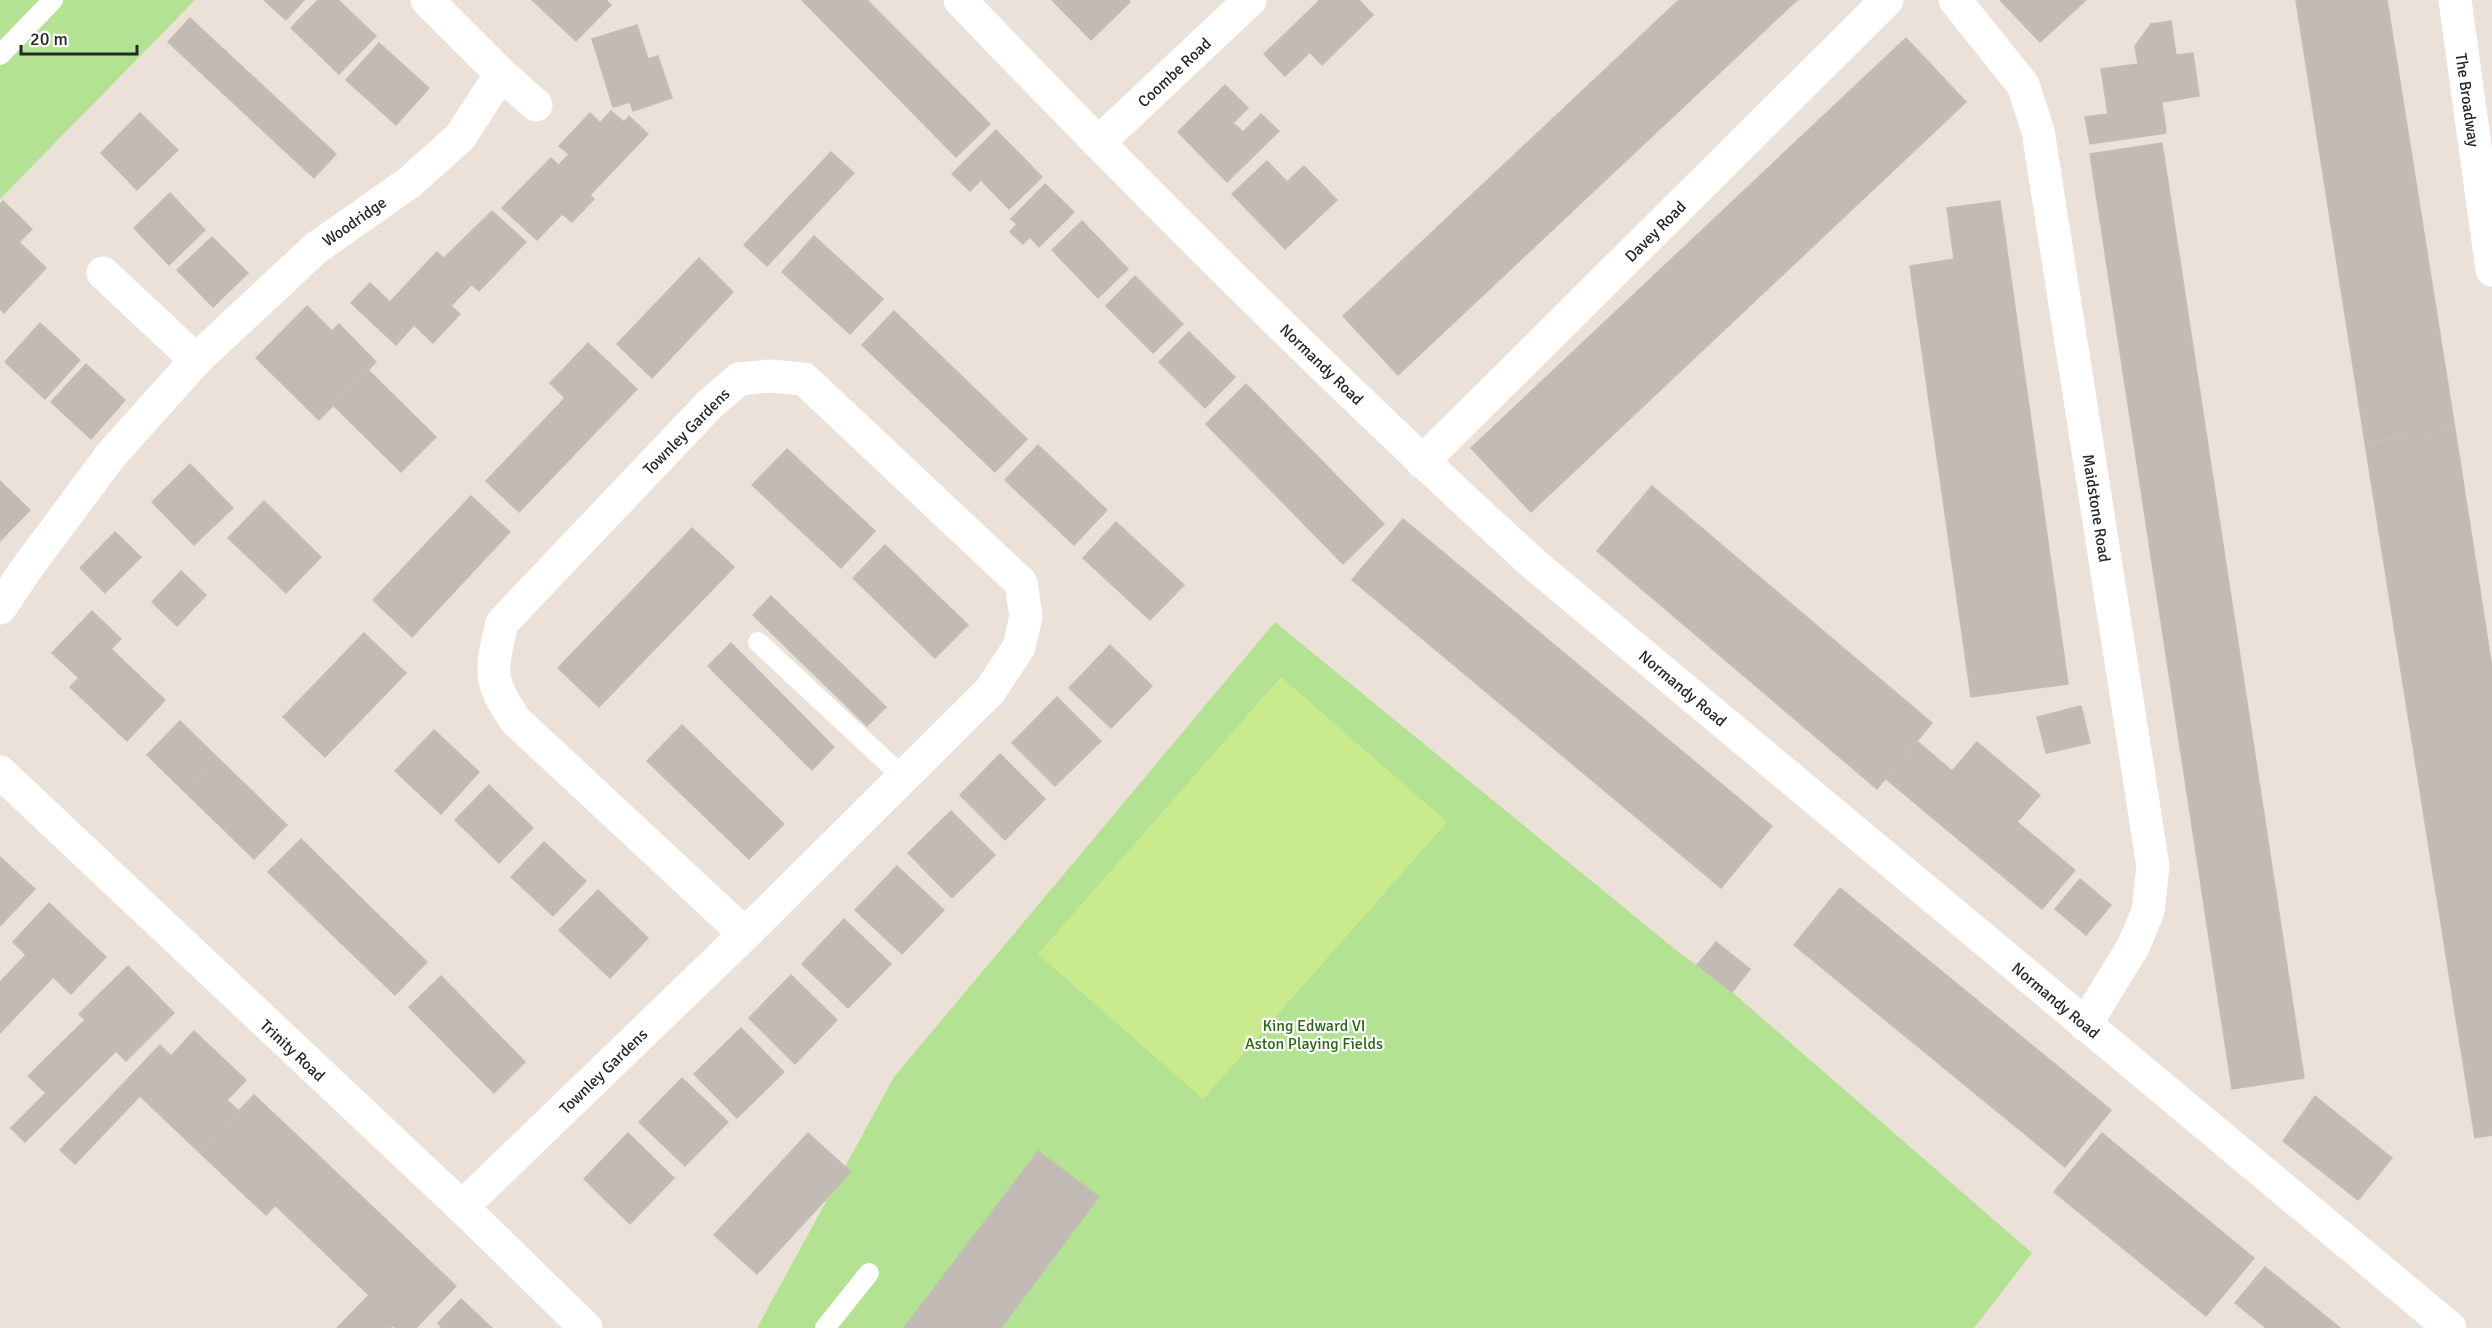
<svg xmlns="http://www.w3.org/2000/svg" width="2492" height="1328" viewBox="0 0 2492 1328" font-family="Signika,sans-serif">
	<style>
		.green { fill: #b3e392 }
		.pitch { fill: #caeb8d }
		.building { fill: #c2bbb5; stroke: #c5bdb2; stroke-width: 1.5 }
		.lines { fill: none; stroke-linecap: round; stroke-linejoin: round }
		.service { stroke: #fff; stroke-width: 20 }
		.minor { stroke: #fff; stroke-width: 33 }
		.labels { text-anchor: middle; stroke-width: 4.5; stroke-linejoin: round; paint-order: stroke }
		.street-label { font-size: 16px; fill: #272727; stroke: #fff }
		.park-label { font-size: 16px; fill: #2c6417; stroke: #fff }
	</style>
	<rect width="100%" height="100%" fill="#ebe1d8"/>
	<!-- green -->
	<g class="green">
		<path d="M0 0H195L0 199Z"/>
		<path d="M1275 622 1676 950 1732 992 2032 1253 1974 1328H757L894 1077Z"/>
	</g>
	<!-- pitch -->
	<path class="pitch" d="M1281 677 1447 822 1203 1099 1038 954Z"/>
	<!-- building -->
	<g class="building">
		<path d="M264 0H304L286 20Z"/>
		<path d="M318 0H338L376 36 339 74 291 28Z"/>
		<path d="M532 0H606L611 5 576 41Z"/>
		<path d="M802 0H867L990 124 956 157Z"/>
		<path d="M1052 0H1128L1130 2 1091 40Z"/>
		<path d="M1320 0H1359L1373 15 1322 65 1289 30Z"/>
		<path d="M1679 0H1797L1398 375 1343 316Z"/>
		<path d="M2000 0H2086L2040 42Z"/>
		<path d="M2296 0H2387L2455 429 2365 443Z"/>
		<path d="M190 18 336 154 314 178 168 42Z"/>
		<path d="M2171 21 2176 55 2193 53 2199 96 2162 102 2166 133 2090 144 2085 117 2108 114 2101 69 2138 64 2135 46 2151 24Z"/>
		<path d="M637 25 648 59 658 56 672 98 633 111 630 102 613 107 592 39Z"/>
		<path d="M1289 30 1310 52 1285 76 1264 54Z"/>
		<path d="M1906 38 1966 102 1531 512 1471 448Z"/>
		<path d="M379 43 429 88 396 125 346 80Z"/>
		<path d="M1225 85 1248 108 1233 123 1243 132 1261 114 1279 131 1227 182 1178 132Z"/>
		<path d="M611 111 624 122 629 116 648 134 590 195 558 166 569 154 559 146 590 113 600 123Z"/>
		<path d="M140 113 178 150 137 190 101 153Z"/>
		<path d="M996 130 1042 177 1009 209 981 180 970 191 952 174Z"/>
		<path d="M2162 143 2304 1078 2232 1089 2090 154Z"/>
		<path d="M831 152 854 173 767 266 744 245Z"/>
		<path d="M551 158 594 199 572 222 562 214 537 240 502 208Z"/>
		<path d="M1267 161 1287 182 1304 166 1337 200 1285 249 1232 194Z"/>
		<path d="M1045 184 1074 212 1039 247 1030 237 1023 244 1010 232 1017 224 1011 219Z"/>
		<path d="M170 193 205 230 169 265 134 228Z"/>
		<path d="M3 201 32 229 19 242 46 268 4 313 0 309V204Z"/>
		<path d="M2000 201 2068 684 1971 697 1910 266 1954 259 1947 208Z"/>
		<path d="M492 211 526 242 479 291 443 259Z"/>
		<path d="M1082 221 1128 269 1098 298 1052 250Z"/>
		<path d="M814 236 883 299 850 334 782 272Z"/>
		<path d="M212 237 248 273 213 307 177 270Z"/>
		<path d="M437 252 471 285 451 306 460 314 433 343 414 325 396 345 351 303 370 283 390 302Z"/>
		<path d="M699 258 733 292 652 378 617 344Z"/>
		<path d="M1135 276 1183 324 1153 353 1106 306Z"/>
		<path d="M307 306 332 331 339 324 376 362 319 420 256 358Z"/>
		<path d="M894 311 1027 439 995 472 862 345Z"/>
		<path d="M40 323 80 360 45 399 5 362Z"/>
		<path d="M1189 332 1235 377 1205 408 1159 362Z"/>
		<path d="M588 343 637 389 519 512 486 481 565 398 550 383Z"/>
		<path d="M86 364 125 400 91 439 51 402Z"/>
		<path d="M368 370 436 437 401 472 333 405Z"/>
		<path d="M1246 384 1384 524 1343 564 1206 424Z"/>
		<path d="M2455 429 2492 668V1135L2475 1138 2365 443Z"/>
		<path d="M1038 445 1107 510 1074 545 1005 480Z"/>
		<path d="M787 449 875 531 841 568 752 485Z"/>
		<path d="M190 464 233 508 194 545 152 502Z"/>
		<path d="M0 481 30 510 0 541Z"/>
		<path d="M1652 486 1932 723 1877 789 1597 551Z"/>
		<path d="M471 496 510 532 412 637 373 600Z"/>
		<path d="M264 501 321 557 286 593 228 538Z"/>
		<path d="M1403 519 1772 826 1721 888 1352 580Z"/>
		<path d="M1116 522 1184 585 1150 620 1083 558Z"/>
		<path d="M692 528 734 567 599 707 558 668Z"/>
		<path d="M115 532 141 557 105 593 80 568Z"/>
		<path d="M885 545 968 625 935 658 853 578Z"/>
		<path d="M181 571 206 595 177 626 152 602Z"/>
		<path d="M771 596 886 707 867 726 753 615Z"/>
		<path d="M92 611 121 639 111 649 165 700 127 741 70 687 79 678 52 653Z"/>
		<path d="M364 633 406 673 325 757 283 717Z"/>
		<path d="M731 643 834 747 812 770 708 666Z"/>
		<path d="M1110 645 1152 686 1111 728 1069 688Z"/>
		<path d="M1057 697 1101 741 1055 786 1012 743Z"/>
		<path d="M2081 706 2090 743 2046 753 2037 717Z"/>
		<path d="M180 721 219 759 186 793 147 755Z"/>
		<path d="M682 725 784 824 749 859 647 761Z"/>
		<path d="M434 730 479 772 441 814 395 771Z"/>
		<path d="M1917 741 1952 771 1977 742 2040 795 2017 822 2075 870 2042 909 1886 779Z"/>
		<path d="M1000 754 1045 799 1005 840 960 795Z"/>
		<path d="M219 759 287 825 254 859 186 793Z"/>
		<path d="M489 785 533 828 499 863 455 820Z"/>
		<path d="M951 811 995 855 952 898 908 853Z"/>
		<path d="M301 839 373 910 341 943 268 872Z"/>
		<path d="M544 842 586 881 553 916 511 877Z"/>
		<path d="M0 857 35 889 0 926Z"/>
		<path d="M897 866 944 910 902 954 855 910Z"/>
		<path d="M2080 879 2111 905 2086 935 2055 909Z"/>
		<path d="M1840 888 2111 1110 2065 1167 1794 945Z"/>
		<path d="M598 890 648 938 610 978 559 930Z"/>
		<path d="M49 903 106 957 71 994 53 977 0 1033V982L26 955 13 942Z"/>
		<path d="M373 910 401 937 369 970 341 943Z"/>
		<path d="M844 919 891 964 848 1008 802 964Z"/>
		<path d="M401 937 427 962 395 995 369 970Z"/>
		<path d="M1716 942 1750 969 1732 992 1697 965Z"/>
		<path d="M128 966 174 1013 126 1061 116 1051 25 1142 11 1128 46 1093 28 1076 85 1020 79 1014Z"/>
		<path d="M791 975 837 1020 795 1064 749 1018Z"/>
		<path d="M441 976 525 1062 494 1093 409 1007Z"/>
		<path d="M741 1028 784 1072 737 1118 694 1074Z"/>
		<path d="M194 1031 246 1080 227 1100 239 1111 199 1152 140 1096 75 1164 60 1150 160 1045 171 1056Z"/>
		<path d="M682 1078 728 1122 685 1166 639 1122Z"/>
		<path d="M254 1095 321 1158 266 1215 199 1152Z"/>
		<path d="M2315 1096 2392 1158 2358 1200 2283 1141Z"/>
		<path d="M628 1133 674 1178 630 1224 584 1179Z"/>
		<path d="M808 1133 851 1172 757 1274 714 1235Z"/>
		<path d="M2102 1133 2254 1258 2206 1316 2054 1192Z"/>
		<path d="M1038 1151 1099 1197 1001 1328H904Z"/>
		<path d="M321 1158 456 1286 416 1328H395L393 1326 390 1328H337L369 1295 275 1205Z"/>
		<path d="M2265 1267 2340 1328H2266L2235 1303Z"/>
		<path d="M461 1299 492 1328H442L438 1323Z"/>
	</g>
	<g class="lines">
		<!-- service -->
		<g class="service">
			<path d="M0 55 53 0"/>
			<path d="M758 642 903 777"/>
			<path d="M825 1328 869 1273"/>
		</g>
		<!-- minor -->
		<g class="minor">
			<path d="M960 0C1146 194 1336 384 1535 565L2450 1328"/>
			<path d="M1955 0 2023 85 2038 131 2153 866 2148 911 2133 947 2085 1025"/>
			<path d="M2455 0 2492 270"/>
			<path d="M501 74 536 105"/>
			<path d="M1098 143 1250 0"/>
			<path d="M103 273 196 360"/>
			<path d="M1422 462 1887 0"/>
			<path d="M0 608 24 572 111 455 196 360 316 248 410 182 460 137 501 74 427 0"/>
			<path d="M0 772 462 1207 586 1328"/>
			<path d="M462 1207 745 934 990 691 1019 647 1026 616 1021 583 804 379 769 376 739 379 709 405 502 623C491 671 487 679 516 721L745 934"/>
		</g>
	</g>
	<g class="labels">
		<!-- street labels -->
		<g class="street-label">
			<text transform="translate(1174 72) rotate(-43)" y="6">Coombe Road</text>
			<text transform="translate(2468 100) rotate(82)" y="6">The Broadway</text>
			<text transform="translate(354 221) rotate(-35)" y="6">Woodridge</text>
			<text transform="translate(1655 231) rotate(-45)" y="6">Davey Road</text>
			<text transform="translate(1322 364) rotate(44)" y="6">Normandy Road</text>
			<text transform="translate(686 431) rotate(-45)" y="6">Townley Gardens</text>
			<text transform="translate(2097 508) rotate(81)" y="6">Maidstone Road</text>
			<text transform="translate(1683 688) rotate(40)" y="6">Normandy Road</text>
			<text transform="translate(2056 1000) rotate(40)" y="6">Normandy Road</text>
			<text transform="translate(293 1050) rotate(43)" y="6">Trinity Road</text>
			<text transform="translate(603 1071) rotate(-44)" y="6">Townley Gardens</text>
		</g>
		<!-- park labels -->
		<g class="park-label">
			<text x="1314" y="1031">King Edward VI<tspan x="1314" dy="18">Aston Playing Fields</tspan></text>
		</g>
	</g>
	<!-- scale -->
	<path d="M21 45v9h116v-9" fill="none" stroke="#272727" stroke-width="3"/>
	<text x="30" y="45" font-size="18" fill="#272727" stroke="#ffffff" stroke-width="4.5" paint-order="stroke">20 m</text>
</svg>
